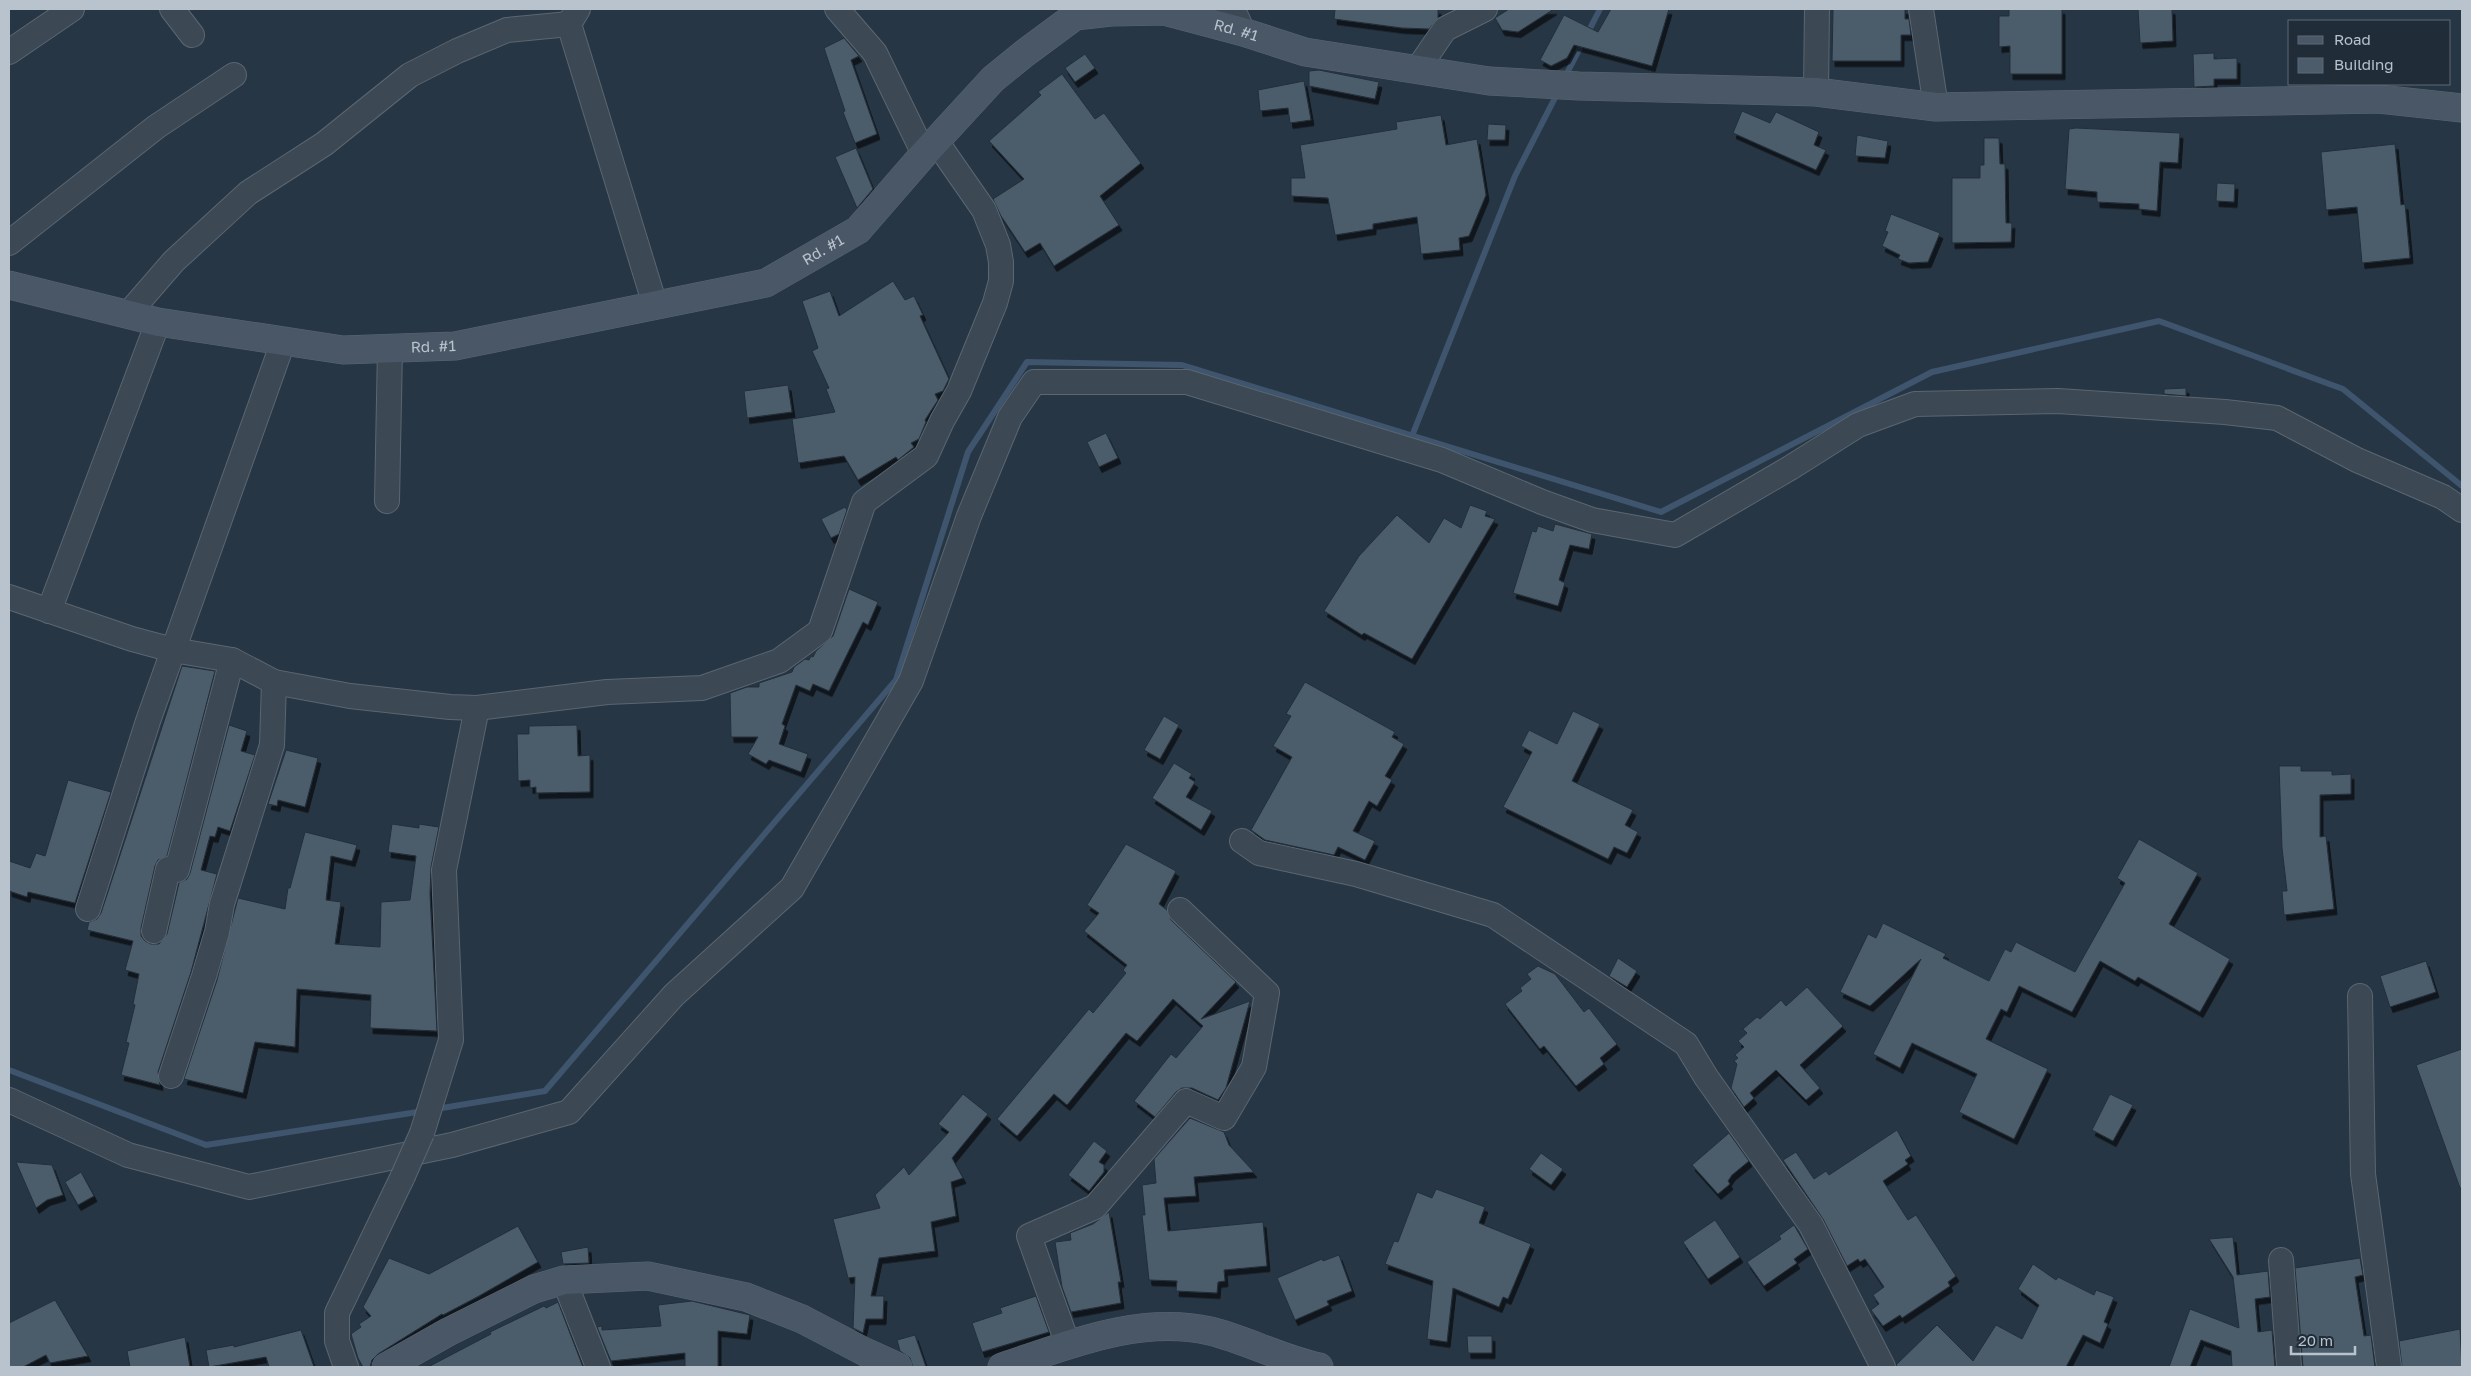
<svg xmlns="http://www.w3.org/2000/svg" width="2471" height="1376" viewBox="0 0 2471 1376" font-family="'Golos Text',sans-serif">
	<style>
		.lines { fill: none; stroke-linecap: round; stroke-linejoin: round }
		.stream { stroke: #3e556d; stroke-width: 6 }
		.building { fill: #4c5c6a; stroke: #222f3b; filter: url(#shadow) }
		.street-casing { stroke: #5a6671; stroke-width: 26 }
		.secondary-casing { stroke: #5a6671; stroke-width: 29 }
		.street { stroke: #3c4853; stroke-width: 24 }
		.secondary { stroke: #4a5766; stroke-width: 28 }
		.street-bridge-casing { stroke: #5a6671; stroke-width: 26; stroke-linecap: butt }
		.street-bridge { stroke: #3c4853; stroke-width: 24 }
		.labels { text-anchor: middle; stroke-width: 5; stroke-linejoin: round; paint-order: stroke }
		.street-label { font-size: 15px; fill: #b9c3cd; stroke: #202d39 }
	</style>
	<defs>
		<filter id="shadow"><feDropShadow dx="3" dy="5.5" stdDeviation="0" flood-color="#0009"/></filter>
	</defs>
	<rect width="100%" height="100%" fill="#273644"/>
	<g class="lines">
		<!-- stream -->
		<g class="stream">
			<path d="M1564 79 1600 9"/>
			<path d="M1412 436 1515 176 1558 92"/>
			<path d="M9 1070 206 1145 424 1111"/>
			<path d="M436 1109 545 1091 896 680 968 452 1027 362 1182 365 1661 512 1932 372 2159 321 2343 389 2462 486"/>
		</g>
	</g>
	<!-- building -->
	<g class="building">
		<path d="M1335 9H1438V18L1429 29 1402 28 1334 19Z"/>
		<path d="M1509 9H1554L1518 32 1502 30 1495 18Z"/>
		<path d="M1611 9H1669L1652 66 1574 45 1567 58 1551 66 1540 60 1564 15 1598 32Z"/>
		<path d="M1833 9H1905V19H1909L1911 35H1901V61H1832Z"/>
		<path d="M2009 9H2062V74H2010V46L1999 47V16H2009Z"/>
		<path d="M2138 9H2172L2173 41 2140 43Z"/>
		<path d="M844 38 859 56 851 60 877 134 855 143 843 112 845 111 824 48Z"/>
		<path d="M2214 53V59L2237 58V79H2214V86L2194 87 2193 54Z"/>
		<path d="M1085 54 1095 68 1075 82 1065 68Z"/>
		<path d="M1319 70 1379 82 1375 99 1309 86V71Z"/>
		<path d="M1062 74 1095 119 1104 113 1141 163 1100 196 1119 225 1054 266 1040 243 1025 252 1001 216 993 199 1024 179 989 141 1041 95 1038 92Z"/>
		<path d="M1304 81 1311 120 1290 123 1288 108 1260 111 1258 90Z"/>
		<path d="M1742 111 1770 123 1776 112 1819 132 1814 145 1826 150 1816 170 1733 133Z"/>
		<path d="M1441 115 1446 145 1477 139 1486 195 1469 236 1459 238 1460 250 1421 254 1417 217 1373 224V229L1335 235 1328 198 1291 196V178H1305L1300 145 1397 129 1396 122Z"/>
		<path d="M1488 124 1506 125 1505 140H1487Z"/>
		<path d="M2076 128 2180 133 2178 163 2160 162 2157 211 2139 209V204L2097 202V192L2065 189 2069 129Z"/>
		<path d="M1857 135 1888 141 1885 158 1855 156Z"/>
		<path d="M1984 138H1999L2000 164H2005L2006 223H2012L2011 242 1952 243V178H1980V165H1984Z"/>
		<path d="M2395 144 2401 205 2405 204 2410 258 2362 263 2357 207 2326 210 2321 152Z"/>
		<path d="M856 148 873 189 857 208 835 157Z"/>
		<path d="M2217 183 2235 184 2234 202 2216 201Z"/>
		<path d="M1891 214 1940 233 1928 262 1909 263 1898 259 1900 255 1882 246 1888 232 1885 231Z"/>
		<path d="M893 281 905 300 914 296 923 315 920 316 949 379 943 391 935 394 938 400 925 420 926 422 919 439 911 443 914 447 898 460 896 457 858 480 844 456 798 463 792 419 835 412 826 389 829 388 812 351 818 348 802 301 830 291 839 316Z"/>
		<path d="M788 385 792 412 747 418 744 391Z"/>
		<path d="M2186 388V396L2164 394V389Z"/>
		<path d="M1106 433 1118 458 1099 467 1087 442Z"/>
		<path d="M1470 505 1487 511 1485 516 1495 519 1412 659 1364 633 1362 635 1324 611 1359 556 1397 515 1429 543 1444 518 1461 528Z"/>
		<path d="M845 507 847 510 839 534 831 538 821 519Z"/>
		<path d="M1555 524 1592 534 1589 549 1570 545 1559 580 1565 583 1558 606 1513 593 1532 531 1536 532 1538 526 1553 531Z"/>
		<path d="M849 589 878 602 868 625 863 622 829 691 813 684 810 691 796 685 782 724 785 726 779 744 808 754 801 772 769 760 766 764 748 754 758 737H731L730 693 747 687H759V683L792 672 794 667 805 659 809 660 811 656 813 657 816 651 833 636Z"/>
		<path d="M182 666 215 671 167 856 158 860 155 866 141 928V936L145 941 151 944H159L167 934 179 883 187 879 190 873 229 725 247 731 241 751 255 755 230 831 218 827 215 837 210 836 201 870 217 874 191 972 158 1072 160 1085 121 1075 129 1043 126 1042 135 1005 133 1004 139 974 125 970 133 941 87 930 89 922 97 919 101 913Z"/>
		<path d="M1305 682 1395 732 1392 737 1404 744 1385 776 1392 780 1377 806 1369 801 1353 831 1375 841 1365 860 1338 847 1334 855 1265 840 1251 830 1292 757 1273 746 1291 716 1286 714Z"/>
		<path d="M1573 711 1600 724 1572 781 1633 810 1625 825 1638 832 1627 853 1614 847 1608 859 1503 807 1532 752 1521 746 1529 730 1557 744Z"/>
		<path d="M1164 716 1179 725 1160 759 1144 750Z"/>
		<path d="M577 725 578 756 590 755V792L536 793V787L530 788V780L518 781 517 734H529V726Z"/>
		<path d="M286 750 318 758 305 807 278 800 277 806 268 804Z"/>
		<path d="M1174 763 1192 774 1189 778 1195 782 1186 797 1212 811 1201 830 1152 798Z"/>
		<path d="M2279 766H2301V771H2332V775L2351 774V794L2320 795V837L2326 836 2334 909 2284 915 2282 891H2287L2282 848Z"/>
		<path d="M68 780 111 792 75 903 28 892 27 897 9 891V861L30 868 36 853 45 856Z"/>
		<path d="M392 824 419 828V824L439 827 431 867 430 894 437 1031 370 1028 371 995 297 989 295 1047 255 1042 243 1093 184 1079 217 980 238 898 285 909 288 888H290L305 832 357 845 352 861 331 856 326 900 341 902 335 944 380 947 381 902 410 900 416 856 388 852Z"/>
		<path d="M2139 839 2198 873 2169 924 2230 959 2200 1012 2138 977 2135 981 2100 961 2072 1012 2019 986 2007 1012 2001 1009 1986 1039 2048 1069 2014 1139 1959 1112 1977 1074 1912 1043 1900 1068 1873 1054 1921 959 1870 1006 1840 992 1868 934 1876 938 1883 923 1946 954 1943 958 1989 981 2005 949 2011 952 2016 942 2075 972 2125 883 2117 878Z"/>
		<path d="M1126 844 1176 871 1159 904 1167 910 1171 920 1236 982 1201 1019 1250 1001 1226 1088 1218 1100 1192 1088H1182L1176 1092 1155 1117 1134 1101 1171 1054 1176 1058 1203 1026 1173 999 1137 1041 1126 1033 1067 1105 1054 1094 1017 1136 997 1119 1089 1009 1093 1013 1126 973 1123 970 1127 965 1084 931 1099 913 1087 905Z"/>
		<path d="M1618 958 1637 971 1627 987 1609 976Z"/>
		<path d="M2426 961 2436 992 2390 1007 2380 976Z"/>
		<path d="M1538 966 1555 974 1584 1012 1589 1008 1617 1044 1600 1058 1604 1064 1576 1086 1544 1046 1540 1049 1505 1004 1522 991 1520 988 1531 979 1527 974Z"/>
		<path d="M1807 987 1843 1026 1800 1065 1820 1088 1806 1100 1776 1070 1750 1093 1754 1098 1744 1107 1731 1088 1737 1064 1734 1061 1738 1058 1735 1055 1744 1047 1738 1041 1747 1033 1743 1029 1757 1017 1760 1019 1781 1000 1786 1006Z"/>
		<path d="M2462 1049V1188H2460L2416 1065Z"/>
		<path d="M963 1094 988 1114 952 1158 963 1178 951 1182 956 1216 931 1222 935 1251 879 1258 871 1296H884L883 1319H866L863 1333 853 1328 855 1277 848 1278 833 1219 880 1208 875 1195 904 1167 909 1175 949 1132 938 1124Z"/>
		<path d="M2110 1094 2133 1105 2113 1141 2092 1130Z"/>
		<path d="M1190 1118 1224 1132 1229 1145 1254 1172 1194 1177 1196 1196 1164 1198 1168 1231 1263 1222 1267 1266 1224 1270 1225 1281 1218 1282 1217 1293 1176 1291 1177 1281 1149 1280 1142 1215H1145L1142 1185 1156 1183 1154 1159Z"/>
		<path d="M1897 1130 1911 1156 1905 1160 1908 1164 1883 1181 1908 1220 1916 1215 1956 1276 1948 1282 1950 1286 1902 1318 1900 1315 1883 1326 1871 1310 1879 1304 1873 1295 1884 1287 1865 1259 1860 1262 1858 1259 1847 1266 1823 1219 1783 1160 1796 1152 1814 1179 1826 1171 1829 1175Z"/>
		<path d="M1729 1133 1749 1161 1732 1175 1728 1181 1730 1184 1718 1194 1692 1165Z"/>
		<path d="M1094 1141 1107 1151 1099 1162 1104 1165V1172L1089 1191 1068 1175Z"/>
		<path d="M1541 1153 1563 1169 1551 1185 1529 1169Z"/>
		<path d="M16 1162 52 1165 63 1195 47 1200 36 1208Z"/>
		<path d="M81 1172 94 1196 78 1205 65 1182Z"/>
		<path d="M1436 1189 1485 1207 1479 1223 1531 1244 1508 1299 1503 1297 1499 1307 1453 1288 1447 1342 1427 1339 1433 1281 1385 1264 1394 1241 1398 1242 1417 1192 1432 1198Z"/>
		<path d="M1109 1212 1121 1282H1118L1121 1303 1071 1312 1062 1287 1055 1242 1071 1240 1070 1233 1093 1224Z"/>
		<path d="M1715 1220 1740 1257 1708 1279 1683 1242Z"/>
		<path d="M1794 1225 1808 1249 1794 1259 1797 1263 1764 1286 1747 1262 1781 1239 1779 1236Z"/>
		<path d="M518 1226 538 1262 479 1296 443 1315 442 1314 378 1354 372 1360 370 1367H363L358 1358 351 1334 361 1327 359 1324 371 1316 363 1307 389 1258 429 1274Z"/>
		<path d="M2233 1237 2237 1275 2268 1271 2270 1297 2255 1299 2258 1332 2272 1330 2275 1367H2232L2231 1351 2201 1340 2190 1367H2169L2190 1309 2239 1328 2233 1277 2209 1239Z"/>
		<path d="M588 1247 589 1263 563 1264 561 1252Z"/>
		<path d="M1339 1255 1352 1291 1327 1301 1329 1305 1295 1320 1277 1278 1322 1259 1323 1261Z"/>
		<path d="M2360 1258 2363 1275 2355 1277 2364 1336 2371 1335 2375 1367H2303L2295 1268Z"/>
		<path d="M2033 1264 2056 1280 2058 1277 2094 1295 2096 1290 2114 1297 2104 1322 2108 1324 2100 1343 2083 1335 2066 1367H1897L1896 1365 1937 1325 1973 1361 1996 1325 2022 1339 2039 1305 2018 1289Z"/>
		<path d="M1036 1296 1049 1332 982 1352 972 1323 1002 1313 1000 1308Z"/>
		<path d="M55 1300 88 1356 50 1363 46 1355 23 1367H9V1323Z"/>
		<path d="M692 1301 750 1315 747 1334 718 1331V1367H685V1353L611 1361 597 1327 602 1326V1330L661 1326 658 1305Z"/>
		<path d="M558 1302 583 1367H428L491 1334 490 1332 544 1306 546 1308Z"/>
		<path d="M2460 1329 2462 1367H2402L2399 1341Z"/>
		<path d="M301 1330 314 1367H269L266 1357 209 1367 206 1350 234 1345V1347Z"/>
		<path d="M915 1335 926 1367H913L910 1358 900 1351 897 1340Z"/>
		<path d="M1467 1336H1492V1353H1468Z"/>
		<path d="M185 1337 190 1367H130L127 1351Z"/>
	</g>
	<g class="lines">
		<defs>
			<g id="street">
				<path d="M172 9 192 35"/>
				<path d="M578 9 569 24 655 305"/>
				<path d="M837 9 875 53 924 154"/>
				<path d="M1224 9 1237 18 1243 32"/>
				<path d="M1921 9 1936 107"/>
				<path d="M9 52 72 9"/>
				<path d="M1417 70 1445 29 1485 9"/>
				<path d="M1816 92 1817 9"/>
				<path d="M9 243 156 127 234 75"/>
				<path d="M128 314 174 261 248 193 324 144 410 75 457 51 507 30 569 24"/>
				<path d="M387 501 390 348"/>
				<path d="M9 597 132 639 173 650 232 660 274 682 350 696 450 707 477 708 607 692 702 688 779 661 820 631 864 502 926 456 942 421 959 391 995 303 1001 281V262L998 245 984 210 936 141"/>
				<path d="M49 611 158 322"/>
				<path d="M1242 841 1259 853 1356 874 1493 915 1686 1044 1706 1077 1811 1225 1883 1367"/>
				<path d="M88 909 148 721 283 342"/>
				<path d="M154 931 168 869 177 870 232 660"/>
				<path d="M2360 996 2363 1174 2389 1367"/>
				<path d="M171 1076 204 976 217 932 222 904 272 745 274 682"/>
				<path d="M9 1100 128 1155 249 1187 452 1145 569 1112 674 995 792 888 911 681 969 516 1010 417 1034 382H1187L1442 460 1542 502 1592 520 1675 535 1790 468 1858 425 1915 404 2058 401 2225 412 2277 418 2357 460 2443 497 2462 510"/>
				<path d="M422 1133 451 1040 444 870 477 708"/>
				<path d="M2281 1260 2289 1367"/>
				<path d="M564 1280 598 1367"/>
				<path d="M1068 1345 1029 1236 1095 1207 1186 1101 1224 1118 1254 1067 1267 993 1180 910"/>
				<path d="M346 1367 337 1341V1313L403 1176"/>
			</g>
			<g id="secondary">
				<path id="s1" d="M9 285 158 322 343 350 455 346 766 283 858 230 924 154 993 79 1025 53 1075 16 1111 12 1164 11 1243 32 1305 52 1489 81 1579 86 1816 92 1936 107 2379 99 2462 108"/>
				<path d="M386 1367 448 1332 534 1289 564 1280 648 1276 746 1297 802 1319 865 1352 898 1367"/>
				<path d="M1002 1367C1069 1345 1139 1315 1210 1331 1247 1340 1281 1359 1319 1367"/>
			</g>
		</defs>
		<!-- street casing -->
		<use href="#street" class="street-casing"/>
		<!-- secondary casing -->
		<use href="#secondary" class="secondary-casing"/>
		<!-- street -->
		<use href="#street" class="street"/>
		<!-- secondary -->
		<use href="#secondary" class="secondary"/>
		<defs>
			<path id="street-bridge" d="M403 1176 422 1133"/>
		</defs>
		<!-- street-bridge casing -->
		<use href="#street-bridge" class="street-bridge-casing"/>
		<!-- street-bridge -->
		<use href="#street-bridge" class="street-bridge"/>
	</g>
	<g class="labels">
		<!-- street labels -->
		<g class="street-label">
			<text dy="5" stroke="none"><textPath href="#s1" startOffset="1346">Rd. #1</textPath></text>
			<text dy="5" stroke="none"><textPath href="#s1" startOffset="836">Rd. #1</textPath></text>
			<text dy="5" stroke="none"><textPath href="#s1" startOffset="431">Rd. #1</textPath></text>
		</g>
	</g>
	<!-- border -->
	<rect width="2471" height="1376" fill="none" stroke="#b9c3cd" stroke-width="20"/>
	<!-- legend -->
	<rect x="2288" y="20" width="162" height="65" fill="#202d39" stroke="#5d6974"/>
	<rect x="2298" y="36" width="25" height="8" fill="#4a5766" stroke="#5d6974"/>
	<text x="2334" y="45" font-size="15" fill="#b9c3cd">Road</text>
	<rect x="2298" y="58" width="25" height="15" fill="#4c5c6a" stroke="#5d6974"/>
	<text x="2334" y="70" font-size="15" fill="#b9c3cd">Building</text>
	<!-- scale -->
	<path d="M2291 1346v8h64v-8" fill="none" stroke="#b9c3cd" stroke-width="2.5"/>
	<text x="2298" y="1346" font-size="15" fill="#b9c3cd" stroke="#202d39" stroke-width="4" paint-order="stroke">20 m</text>
</svg>
